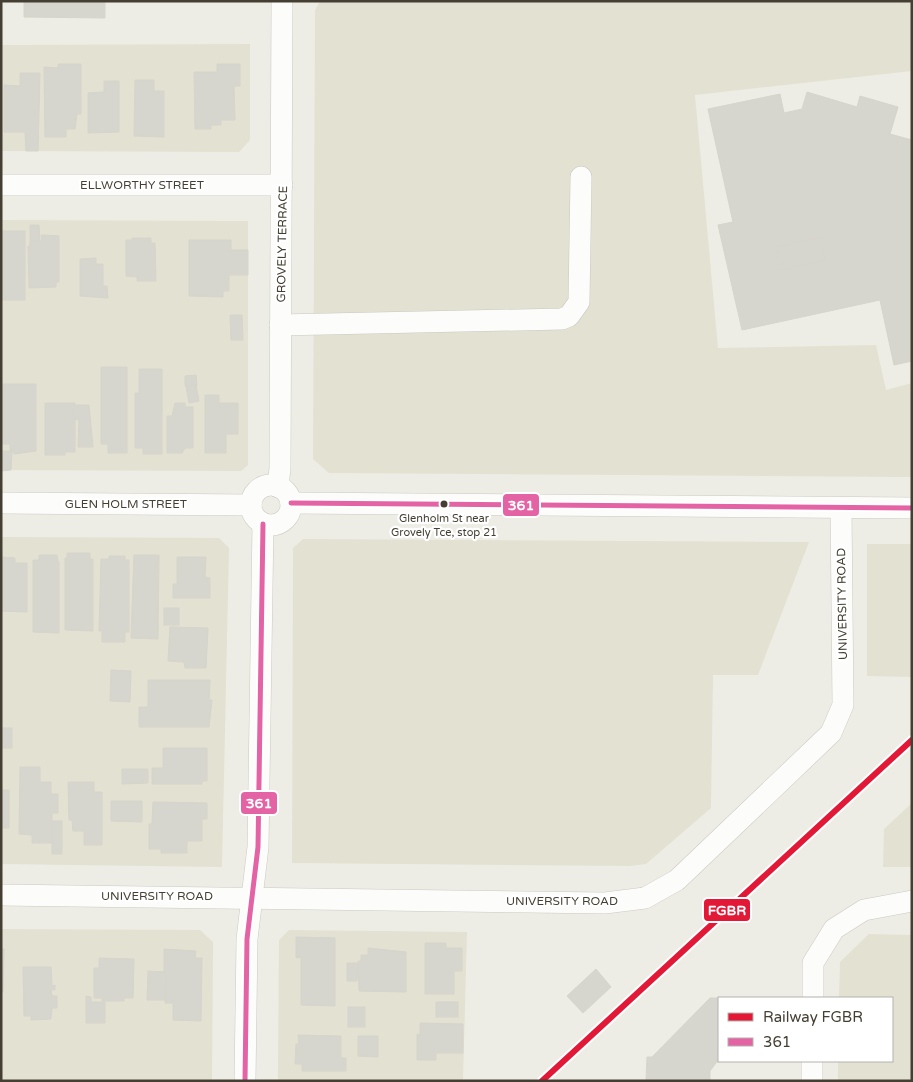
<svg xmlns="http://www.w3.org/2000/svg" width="913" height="1082" viewBox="0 0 913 1082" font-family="'Varela Round',sans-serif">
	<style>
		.residential { fill: #e3e1d2 }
		.building { fill: #d7d6ce; stroke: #d6d4cb; fill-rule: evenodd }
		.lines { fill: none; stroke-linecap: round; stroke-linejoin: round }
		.minor-casing { stroke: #cac9c1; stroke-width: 22 }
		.minor { stroke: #fcfcfb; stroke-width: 21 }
		.bus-1-casing { stroke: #fff; stroke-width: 9 }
		.bus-1 { stroke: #e463a4; stroke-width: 5 }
		.rail-1-casing { stroke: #fff; stroke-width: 10 }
		.rail-1 { stroke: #e31837; stroke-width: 6 }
		.bus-dot { fill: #443f32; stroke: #fff; stroke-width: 2 }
		.labels { text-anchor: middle; stroke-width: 4.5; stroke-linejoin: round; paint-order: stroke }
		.bus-label { font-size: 11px; fill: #443f32; stroke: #fff }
		.street-label { font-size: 12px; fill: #443f32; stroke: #fff }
		.line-badge { stroke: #fff; stroke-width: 2 }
		.badge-label { font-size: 14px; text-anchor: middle; font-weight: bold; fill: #fff }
	</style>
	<rect width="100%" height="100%" fill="#eeede5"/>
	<!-- residential -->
	<g class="residential">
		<path d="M320 1H912V71L695 95 718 348 876 345 886 390 912 383V477L329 473 313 459 315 10Z"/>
		<path d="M250 44V140L239 152 1 151V45Z"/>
		<path d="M1 220 248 221V465L241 471 1 470Z"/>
		<path d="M1 537 219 538 229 548 222 867 1 864Z"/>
		<path d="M303 539 809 542 758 675H713L711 808 646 864 630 866 292 863 293 548Z"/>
		<path d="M867 544H912V677L867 676Z"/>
		<path d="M912 803V867H883L884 829Z"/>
		<path d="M1 929 200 930 213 942 212 1081H1Z"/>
		<path d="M289 930 467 932 463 1081H278L279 940Z"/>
		<path d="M869 934 912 935V1081H838V1061H892V998H839L840 962Z"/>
	</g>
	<!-- building -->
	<g class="building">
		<path d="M24 1H105V18L24 17Z"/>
		<path d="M58 64H81V114H77L75 129H66V137H45L44 67 58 68Z"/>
		<path d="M217 64H240V86H234L235 120H221V125H211V129H195L194 72H217Z"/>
		<path d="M20 73H40L38 151H26L25 132H4V85L20 86Z"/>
		<path d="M135 80H154V91H164V137L134 136Z"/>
		<path d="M104 81H119V132L88 133V93L104 92Z"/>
		<path d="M807 92 857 107 860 96 898 107 890 134 912 140V361L894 365 880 300 742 330 718 225 733 222 708 109 780 94 784 113 802 109ZM820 237 825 260 782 270 776 247Z"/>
		<path d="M30 225H39L40 245H30Z"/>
		<rect x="1" y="231" width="24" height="69"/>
		<path d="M41 235 59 236V282H56V287L29 288 28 246H30V241H42Z"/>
		<path d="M820 237 825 260 782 270 776 247Z"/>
		<path d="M132 238H151V243H155L156 281H137V277L126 276V240H132Z"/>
		<path d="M189 240H231V250H248V275H229V291H223V297L189 296Z"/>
		<path d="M96 258V264H103V286H107L108 298 80 296V259Z"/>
		<path d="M230 315H242L243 340H231Z"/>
		<path d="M101 367H127V453H108V444H101Z"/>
		<path d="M139 369H162V454H143V448H135V393H139Z"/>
		<path d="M196 375 197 386H185V376Z"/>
		<path d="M1 384H36V451L14 454V452H10V444H1Z"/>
		<path d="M196 385 199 401 189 403 186 386Z"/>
		<path d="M205 395H219V403H238V434H226V453H205Z"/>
		<path d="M45 403H75V452H65V455H45Z"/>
		<path d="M175 403H185V407H193V448H185L182 453H167V416H172Z"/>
		<path d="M73 405H89L93 447H78L79 420 73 419Z"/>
		<path d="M1 451H12L11 470 1 471Z"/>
		<path d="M67 553H90V559H93V631L65 630V558H67Z"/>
		<path d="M39 555H57L58 562H59V633L33 632V560H39Z"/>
		<path d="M134 555H159L158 639 131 638Z"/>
		<path d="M109 556H125V560H129V632H125V642H102V631H99L101 559H109Z"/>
		<path d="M1 557 15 558V563H27V612L1 611Z"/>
		<path d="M177 557H206L205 577 210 578V598H173V584H177Z"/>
		<rect x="164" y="608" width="15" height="17"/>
		<path d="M170 627 208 628 206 668H185L184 662 168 661Z"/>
		<path d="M111 670 131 671 130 702 110 701Z"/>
		<path d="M148 680H210L209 700H212L209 727H139V707H148Z"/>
		<rect x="1" y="728" width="11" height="20"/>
		<path d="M163 748H207V781H202V784H152V768H163Z"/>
		<path d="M20 767H40V782H51V794H58V813H52V843H32V835L19 834Z"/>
		<path d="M122 769H148V783L122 784Z"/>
		<path d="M1 778 2 790H9V828H1Z"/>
		<path d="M68 782H94V792H102V845H84V831H73L72 820H69Z"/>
		<path d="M111 801H142V822L111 821Z"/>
		<path d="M153 802 207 803V819H202V841H187V853H161V849H149V824H152Z"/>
		<rect x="52" y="821" width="10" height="33"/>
		<path d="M296 937 335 938V1006L301 1005V957L296 958Z"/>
		<path d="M425 943H446V948H462V971H454V994H425Z"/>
		<path d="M368 948 406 952V992L359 991 358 961H361V955H368Z"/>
		<path d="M1 949H4L3 992H1Z"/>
		<path d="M164 949 196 951 195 958H202L201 1021 173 1020V1003H165L166 991H164Z"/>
		<path d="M99 958 134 959 133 998H124V1001H102V998H94V968H99Z"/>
		<path d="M347 963H358L357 981H347Z"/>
		<path d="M23 967H51L52 986 55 985V990H51L52 996H57V1008H52L51 1019 31 1020V1016H24Z"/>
		<path d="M596 969 611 987 583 1013 567 996Z"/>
		<path d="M148 971 166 972 165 1000H147Z"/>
		<path d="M86 996 91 997V1002H105V1023H86Z"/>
		<path d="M710 998H738H719V1059L710 1071V1081H646L647 1057H652Z"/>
		<rect x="436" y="1002" width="22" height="15"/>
		<rect x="348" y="1007" width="17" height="20"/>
		<path d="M420 1023 463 1024V1053H436V1060H417V1034L420 1035Z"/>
		<path d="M298 1035 341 1036V1058H346V1071H302V1064H295L296 1044H299Z"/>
		<path d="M358 1036H378V1057L358 1056Z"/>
	</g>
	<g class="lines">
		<defs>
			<g id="minor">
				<path d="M1 185H282"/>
				<path d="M280 325 562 319 569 316 579 302 581 177"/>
				<circle cx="271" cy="505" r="20"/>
				<path d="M278 487 280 468 282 1"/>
				<path d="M1 503 251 505"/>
				<path d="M291 503 912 508"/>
				<path d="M1 895 605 903 645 898 677 880 831 733 843 705 841 508"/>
				<path d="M813 998V963L834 929 864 910 912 901"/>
				<path d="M245 1081 247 939 258 847 263 524"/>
				<path d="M812 1081V1061"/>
			</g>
		</defs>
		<!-- minor casing -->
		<use href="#minor" class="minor-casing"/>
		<!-- minor -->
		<use href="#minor" class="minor"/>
		<defs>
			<g id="bus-1">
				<path d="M291 503 912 508"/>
				<path d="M245 1081 247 939 258 847 263 524"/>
			</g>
		</defs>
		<!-- bus-1 casing -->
		<use href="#bus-1" class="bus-1-casing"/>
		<!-- bus-1 -->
		<use href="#bus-1" class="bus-1"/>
		<defs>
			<path id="rail-1" d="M542 1081 912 740"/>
		</defs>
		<!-- rail-1 casing -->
		<use href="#rail-1" class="rail-1-casing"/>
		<!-- rail-1 -->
		<use href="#rail-1" class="rail-1"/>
	</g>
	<!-- markers -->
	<circle class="bus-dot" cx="444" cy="504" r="4.5"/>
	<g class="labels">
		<!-- bus labels -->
		<g class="bus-label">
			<text x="444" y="522">Glenholm St near<tspan x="444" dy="14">Grovely Tce, stop 21</tspan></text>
		</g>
		<!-- street labels -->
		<g class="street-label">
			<text x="142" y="189">ELLWORTHY STREET</text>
			<text transform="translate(282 244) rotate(-89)" y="4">GROVELY TERRACE</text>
			<text x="126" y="508">GLEN HOLM STREET</text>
			<text transform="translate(842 604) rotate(-91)" y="4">UNIVERSITY ROAD</text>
			<text x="157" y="900">UNIVERSITY ROAD</text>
			<text x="562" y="905">UNIVERSITY ROAD</text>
		</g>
	</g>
	<g class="line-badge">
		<rect x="502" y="493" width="38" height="24" rx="5" fill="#e463a4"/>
		<rect x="240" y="791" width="38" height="24" rx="5" fill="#e463a4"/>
		<rect x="703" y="898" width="48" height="24" rx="5" fill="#e31837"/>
	</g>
	<g class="badge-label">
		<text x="521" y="510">361</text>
		<text x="259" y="808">361</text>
		<text x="727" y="915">FGBR</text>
	</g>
	<!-- border -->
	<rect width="913" height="1082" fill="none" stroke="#443f32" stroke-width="5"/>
	<!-- legend -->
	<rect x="718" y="997" width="175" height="65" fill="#ffffff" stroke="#b4b2ad"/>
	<rect x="728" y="1013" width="25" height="8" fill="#e31837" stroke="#b4b2ad"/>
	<text x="763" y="1022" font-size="15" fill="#443f32">Railway FGBR</text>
	<rect x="728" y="1038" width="25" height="8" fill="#e463a4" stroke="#b4b2ad"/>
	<text x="763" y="1047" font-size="15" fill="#443f32">361</text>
</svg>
